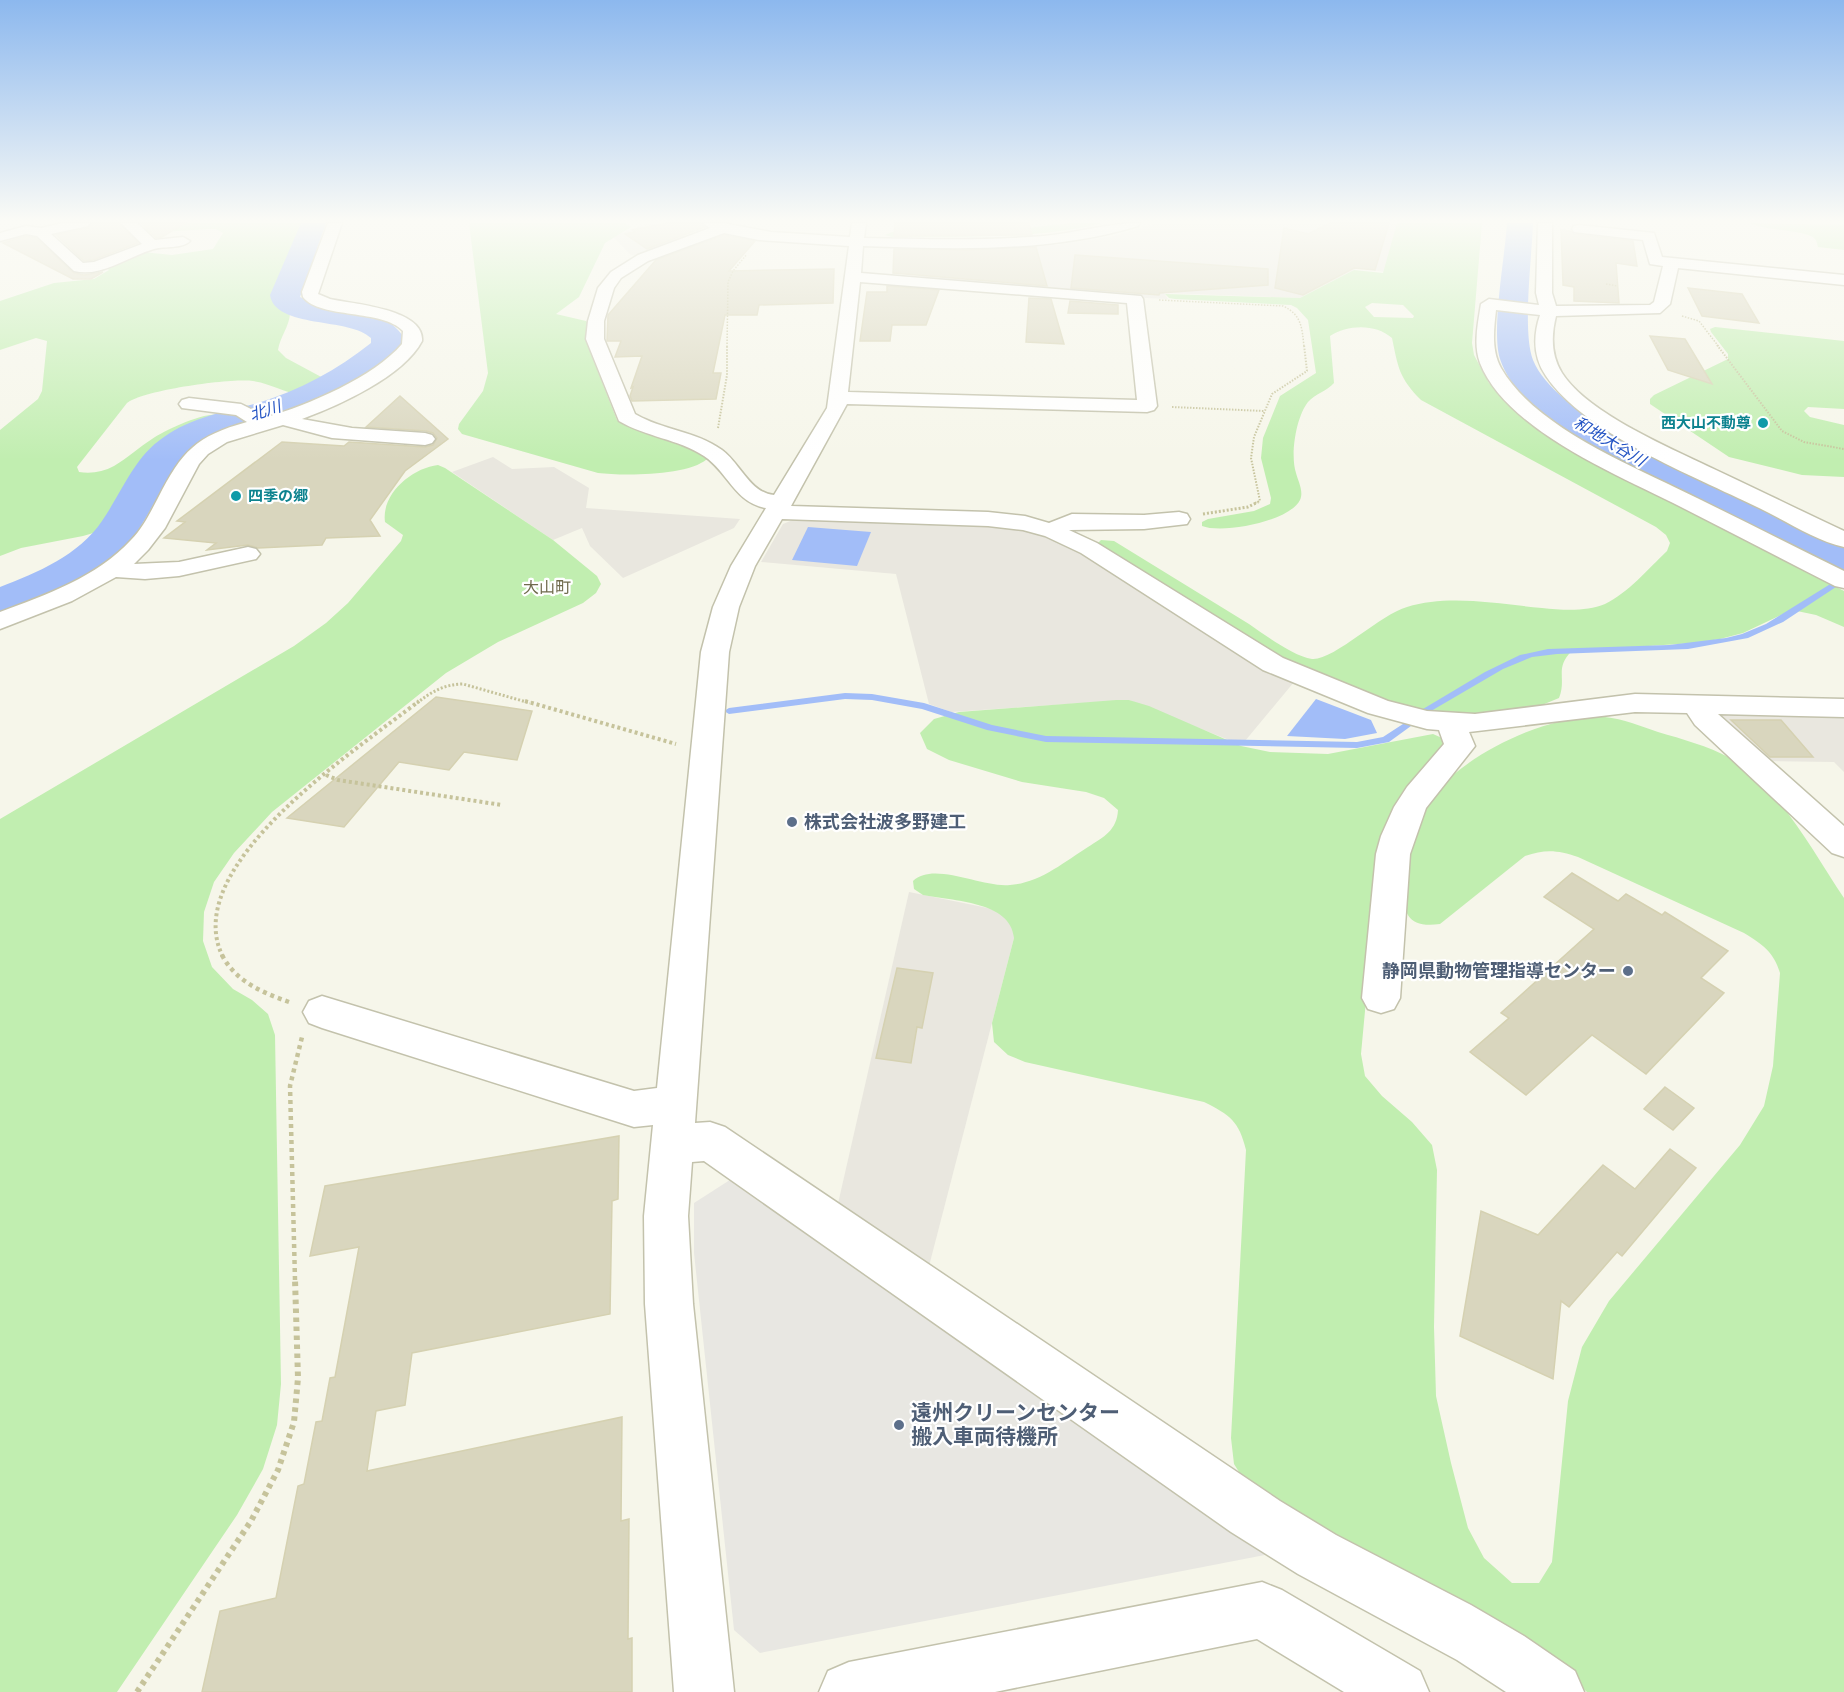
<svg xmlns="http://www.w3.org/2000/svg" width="1844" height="1692" viewBox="0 0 1844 1692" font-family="Karla,'Noto Sans JP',sans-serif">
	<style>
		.industrial { fill: #e9e7df }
		.green { fill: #c1eeb0; fill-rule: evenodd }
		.parking { fill: #e8e7e2 }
		.water { fill: #a2bdf8 }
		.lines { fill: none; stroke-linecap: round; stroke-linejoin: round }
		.stream { fill: #a2bdf8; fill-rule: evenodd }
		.river { fill: #a2bdf8; fill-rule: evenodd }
		.building { fill: #d9d6be; stroke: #d5d1b1; stroke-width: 1.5 }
		.minor-casing { stroke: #c3c2ac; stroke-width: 3 }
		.path-far5 { stroke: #c6c39b; stroke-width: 1.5; stroke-dasharray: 1.5 1.5; stroke-linecap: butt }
		.path-far4 { stroke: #c6c39b; stroke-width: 2; stroke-dasharray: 1.5 1.5; stroke-linecap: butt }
		.path-far3 { stroke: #c6c39b; stroke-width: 3; stroke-dasharray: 2 2; stroke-linecap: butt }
		.path-far2 { stroke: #c6c39b; stroke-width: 4; stroke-dasharray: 3 3; stroke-linecap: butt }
		.path-far1 { stroke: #c6c39b; stroke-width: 4.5; stroke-dasharray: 4 4; stroke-linecap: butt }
		.path { stroke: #c6c39b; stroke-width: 6; stroke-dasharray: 4.5 4.5; stroke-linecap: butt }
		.minor { fill: #fff; fill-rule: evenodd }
		.culture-dot { fill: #0f9aa8; stroke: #fff; stroke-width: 2 }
		.service-dot { fill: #5c6f8a; stroke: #fff; stroke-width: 2 }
		.labels { text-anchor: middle; stroke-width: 4.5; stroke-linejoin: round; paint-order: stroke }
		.far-culture-label { font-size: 15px; font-weight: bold; fill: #0d838f; stroke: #fff; text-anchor: end }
		.far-water-label { font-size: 16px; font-style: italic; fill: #2454c4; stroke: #fff }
		.far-neighbourhood-label { font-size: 16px; fill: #706b4d; stroke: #fff }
		.service-label { font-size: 18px; font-weight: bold; fill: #4e5e75; stroke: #fff; text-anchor: start }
		.near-service-label { font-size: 21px; font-weight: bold; fill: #4e5e75; stroke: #fff; text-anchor: start }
	</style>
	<rect width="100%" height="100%" fill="#f6f6ea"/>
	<!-- industrial -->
	<g class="industrial">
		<path d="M647 223H663L686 238 639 256 631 255 613 237Z"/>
		<path d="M1157 223H1397L1385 272 1358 268 1300 298 1164 293 1168 299 1145 298 923 280V249L1056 245 1114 236Z"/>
		<path d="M493 457 512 469 554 467 589 488 586 508 740 519 734 528 623 578 590 546 582 528 553 540 452 472Z"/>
		<path d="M795 519 987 524 1022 528 1068 543 1294 682 1245 741 1229 740 1129 700 951 712 929 704 896 574 761 562 783 524Z"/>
		<path d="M1708 712 1844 716V772L1834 762 1760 761Z"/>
		<path d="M909 892 988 908 1003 915 1013 926 1014 938 928 1270 837 1208Z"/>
	</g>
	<!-- green -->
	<g class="green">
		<path d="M153 223H309L279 296V302L290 314C289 327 280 337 278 350L286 358 325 379 326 383C297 406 282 385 253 381 231 378 144 390 127 403L77 467 79 472C91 474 103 472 114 466 128 458 139 447 152 439 165 430 213 407 225 417L189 433 155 455 107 529 83 536 21 548 0 556V430L38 399 42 391 47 341 36 338 0 350V301L54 283 94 279 109 270 105 267 143 252 172 255 213 249 223 233 216 229H208L146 233V229Z"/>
		<path d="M469 223H625L631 227 605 243 579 297 556 314 586 321 588 323 587 340 589 349 617 420C641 436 692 440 707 459 688 476 623 476 598 473L462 434 458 429 459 424 483 391 488 373Z"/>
		<path d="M1070 223H1103C1034 240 962 236 892 237L885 235 892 232H993Z"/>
		<path d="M1397 223H1482L1472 343 1474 355 1489 383 1521 415 1600 466 1844 591V627L1816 615 1797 611 1783 614 1743 633 1720 639 1694 643 1572 651C1554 668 1567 678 1559 698L1542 705 1470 715 1426 712 1404 707 1299 668 1100 546 1098 543 1101 540 1114 541C1159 569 1204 596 1249 624 1265 635 1293 656 1312 659 1333 661 1381 614 1407 607 1449 594 1498 604 1542 608 1562 610 1586 612 1605 604 1628 593 1648 569 1667 551L1670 543 1666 535 1656 527 1421 400C1399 378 1398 367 1392 338 1375 323 1347 325 1330 336L1334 383C1327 391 1315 394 1308 402 1296 417 1290 455 1296 473 1298 481 1304 491 1300 500 1289 522 1222 534 1202 526V522L1208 519 1254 511 1270 504 1271 498 1261 458 1263 438 1280 396 1316 373 1308 320 1297 308 1291 305 1175 299 1169 298 1165 294 1300 298 1354 270 1383 273ZM1372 303 1403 305 1414 316 1413 318 1374 317 1365 307Z"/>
		<path d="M1750 223 1844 225V250L1818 247C1817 244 1817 241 1815 239 1808 230 1765 231 1750 223Z"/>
		<path d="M1715 327 1844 341V409L1808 407 1804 411 1810 417 1844 425V477L1802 475 1729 457 1650 404V399L1654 395 1728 359V354L1711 332 1710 329Z"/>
		<path d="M438 465 445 468 553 540 597 576 601 584 596 593 583 603 498 642 446 673 272 812 234 853 214 882 204 912 203 941 212 967 233 989 252 1000 268 1014 275 1035 281 1384 277 1425 263 1469 237 1515 117 1692H0V819L294 646 326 623 348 603 401 541 403 535 385 522C381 494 412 468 438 465Z"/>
		<path d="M1116 700H1129L1149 706 1241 746 1270 752 1328 754 1433 734 1442 738 1445 742C1439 759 1419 772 1408 785 1392 805 1385 826 1380 850L1361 1054 1365 1076 1382 1096 1412 1122 1432 1145 1437 1170 1434 1327 1436 1396 1451 1463 1468 1528 1484 1558 1512 1583H1539L1552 1562 1568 1401 1582 1347 1609 1301 1740 1145 1764 1106 1773 1066 1780 973C1774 952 1762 944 1744 933L1578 857C1558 850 1545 849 1525 856L1440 924C1398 930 1403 900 1405 871 1407 853 1411 829 1419 814 1448 761 1546 712 1605 717 1623 719 1641 726 1658 732 1682 739 1708 746 1730 758 1779 786 1813 852 1844 898V1692H1587L1578 1684 1345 1546 1246 1483 1234 1464 1231 1438 1246 1150C1239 1121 1230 1115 1204 1102L1025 1062 1008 1055 994 1042 992 1023 1014 938C1011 901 952 901 923 895L914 889 913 881C934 861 982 888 1010 885 1040 883 1064 862 1088 847 1104 837 1117 830 1118 810L1104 798 1086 792 1022 782 949 760 927 749 920 733 934 719 959 712Z"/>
	</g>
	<!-- parking -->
	<path class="parking" d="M733 1178 1270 1554 760 1653 734 1630 694 1253V1203Z"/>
	<!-- water -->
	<g class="water">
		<path d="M808 527 871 532 857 566 792 560Z"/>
		<path d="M1316 699 1371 720 1377 733 1345 739 1287 736Z"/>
	</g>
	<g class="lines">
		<!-- stream -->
		<g class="stream">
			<path d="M1832 583H1838L1839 585 1783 622 1748 638 1688 649 1557 654 1532 657 1503 669 1431 711H1425L1423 709 1485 672 1520 655 1548 649 1669 645 1726 638 1742 634 1766 624Z"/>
			<path d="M845 693 872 694 924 703 992 725 1046 736 1357 742 1383 737 1403 724H1409L1411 726 1389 742 1357 748 1046 742 987 730 922 709 872 700 845 699 729 714 724 711 729 708Z"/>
		</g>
		<!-- river -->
		<g class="river">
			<path d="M301 223H326L300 297C333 315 379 301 403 336 403 350 390 360 380 368 351 390 318 407 283 418 258 426 232 430 209 441 170 461 160 498 137 532 106 578 52 604 0 617V587C37 573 79 555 102 521 122 492 134 457 164 437 192 417 226 412 258 403 300 390 337 370 371 343V338C350 317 275 329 270 295Z"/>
			<path d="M1507 223H1533C1532 256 1522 332 1533 360 1556 416 1676 463 1729 488 1767 506 1805 525 1844 543V573L1828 569C1785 548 1742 526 1698 504 1638 474 1523 427 1500 359 1491 330 1505 257 1507 223Z"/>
		</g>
	</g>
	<!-- building -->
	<g class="building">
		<path d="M92 223H119L138 243 93 260 84 261 56 235 88 228Z"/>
		<path d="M141 223H185L162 237 156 238Z"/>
		<path d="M668 223H701L705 227 647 249 625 234 635 232 632 230Z"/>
		<path d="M895 223H1029L1032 235 894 236Z"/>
		<path d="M1330 223H1389L1375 270 1354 268 1303 295 1275 288 1284 228 1308 234Z"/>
		<path d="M1561 230 1570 231 1574 234 1633 241 1637 266 1616 263 1619 303 1574 301V287L1563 285V283Z"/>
		<path d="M724 235 755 241 729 271 834 269 833 303 759 305 757 315H725L713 373H721L716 399 632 401 630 396 633 387 631 388 642 356 615 357 621 341H607L608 315 656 260Z"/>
		<path d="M26 236 36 238 74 273 84 275 103 272 91 279H73L3 243Z"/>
		<path d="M1036 247 1047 286 893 273 894 249 967 250Z"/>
		<path d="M1075 255 1268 269V285L1160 293 1159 295 1071 288Z"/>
		<path d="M887 286 939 290 926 325H892L890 341H860L867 292H887Z"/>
		<path d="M1688 288 1742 294 1759 323 1702 316Z"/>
		<path d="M1029 298 1051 299 1064 344 1026 342Z"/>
		<path d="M1070 301 1118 305V314L1068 313Z"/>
		<path d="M1650 336 1685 339 1712 384 1668 370Z"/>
		<path d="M400 396 448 439 405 471 370 520 380 536 326 538 322 545 258 548 248 545 207 550 216 543 164 538 185 522 177 521 282 442 344 446 349 442 425 447 433 445 437 438 433 433 426 431 366 427Z"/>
		<path d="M436 697 532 711 517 760 464 752 449 770 399 762 344 827 287 818Z"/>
		<path d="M1731 720H1781L1813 757H1770Z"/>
		<path d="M1572 873 1618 901 1626 894 1662 915 1665 912 1728 951 1701 978 1724 993 1646 1074 1592 1035 1526 1095 1470 1052 1509 1018 1501 1013 1594 929 1544 897Z"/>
		<path d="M897 968 933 973 922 1028 917 1027 911 1063 876 1058Z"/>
		<path d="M1665 1087 1694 1108 1673 1130 1644 1109Z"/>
		<path d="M619 1136 618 1199 612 1201 610 1314 412 1353 405 1405 376 1411 367 1471 622 1417 621 1521 629 1519 628 1639 632 1638V1692H202L220 1611 276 1598 298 1486 304 1484 316 1422 322 1421 330 1378 335 1377 359 1247 310 1256 325 1186Z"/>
		<path d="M1670 1149 1696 1168 1622 1256 1617 1252 1569 1307 1561 1301 1553 1379 1460 1336 1481 1211 1538 1235 1603 1165 1635 1189Z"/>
	</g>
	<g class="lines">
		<defs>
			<g id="minor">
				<path d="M62 223H90L88 226 51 234 83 263 94 262 142 244 121 223H137L155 240 183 237 190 241C182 249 165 246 154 249 129 256 101 278 74 271L37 236 26 234 0 241V233L26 226 41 228Z"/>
				<path d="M328 223H342L318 294 330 299C353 304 425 309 422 341 404 376 338 406 302 419L352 428 425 433 432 435 435 439 432 443 425 445 332 438 283 425 227 442 208 454 199 464 165 528 148 550 134 564 179 562 248 547 256 549 260 554 256 559 179 576 145 579 116 577 72 601 0 629V612C46 595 97 577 131 540 143 528 150 513 158 498 182 451 196 436 247 422L236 415 182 408 179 404 182 400 189 398 241 404 267 417C308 405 374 377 402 344L403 331C383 309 320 319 303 297L302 292Z"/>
				<path d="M703 223H723L771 232 850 237 852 223H866L864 238C924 239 985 241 1044 236 1076 233 1108 223 1140 223L1138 226C1049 253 955 249 863 246L861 273 1141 296 1143 299 1157 406 1154 410 1147 412 847 404 791 506 988 512 1025 516 1049 523 1072 514 1144 515 1179 512 1187 514 1190 519 1187 524 1144 529 1069 530 1097 543 1283 658 1388 701 1427 711 1475 714 1635 694 1844 699V717L1718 714 1844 826V857L1832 853 1695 725 1687 713 1635 712 1469 732 1475 746 1426 808 1410 854 1400 998 1394 1009 1381 1013 1368 1009 1362 998 1376 854 1381 836 1394 807 1407 787 1444 744 1439 730 1427 729 1368 713 1263 670 1081 553 1045 536 1023 530 988 526 782 519 755 566 739 607 729 652 695 1123 710 1122 725 1127 1280 1501 1336 1535 1471 1605 1524 1636 1575 1671 1584 1692H1506L1457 1660 1298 1574 1231 1532 704 1161 692 1162 688 1216 693 1304 734 1692H674L645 1304 644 1216 653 1125 634 1127 322 1028 309 1023 303 1012 309 1001 322 996 634 1091 657 1088 701 652 713 607 731 566 766 508C735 503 728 472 704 456 678 439 646 437 619 421L586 339 588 321 598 288 611 272 638 255 710 228ZM724 233 759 240 849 246 827 408 774 495C750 493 740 463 722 450 696 431 662 430 635 414L604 339V321L614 288 621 278 648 261ZM860 282 1127 303 1137 400 848 392Z"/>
				<path d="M1538 223H1552V293L1556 306 1650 305 1654 302 1663 266 1650 264 1643 240 1574 232 1572 229 1574 226 1579 225 1654 233 1662 257 1844 275V285L1678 268 1670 304 1660 313 1556 316C1551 336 1551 355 1562 373 1588 414 1673 449 1716 470 1759 490 1801 511 1844 531V547C1814 540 1785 520 1757 507 1694 476 1585 434 1546 376 1533 357 1533 336 1540 315L1496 310C1494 329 1491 350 1501 368 1536 429 1636 467 1697 498 1746 522 1795 547 1844 571V588L1835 586C1784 560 1732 533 1681 507 1620 476 1506 430 1480 363 1473 344 1478 323 1481 304L1489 299 1539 305 1536 293Z"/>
				<path d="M1262 1582 1282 1590 1420 1671 1429 1692H1344L1257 1639 995 1692H819L828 1671 849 1662Z"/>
			</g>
		</defs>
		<!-- minor casing -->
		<use href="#minor" class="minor-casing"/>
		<!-- path-far5 -->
		<g class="path-far5">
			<path d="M1606 284 1617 286"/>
			<path d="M1159 300 1283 306C1302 315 1302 328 1304 347"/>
			<path d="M1682 316 1699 321 1719 347"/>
			<path d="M727 347 728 282 733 271 747 254"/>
		</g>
		<!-- path-far4 -->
		<g class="path-far4">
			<path d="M1717 345 1782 431 1804 442 1844 449"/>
			<path d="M1172 407 1264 411"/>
			<path d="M718 428 727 375V345"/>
			<path d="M1255 503 1260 501 1251 458 1254 437 1272 394 1307 371 1304 345"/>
		</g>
		<!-- path-far3 -->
		<g class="path-far3">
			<path d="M1203 514 1248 507 1258 502"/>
			<path d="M417 703C431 692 445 684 463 684L530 703"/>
		</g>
		<!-- path-far2 -->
		<g class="path-far2">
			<path d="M525 701 676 744"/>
			<path d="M326 775 338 780 502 805"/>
			<path d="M223 957C177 866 358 749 419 701"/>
		</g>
		<!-- path-far1 -->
		<g class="path-far1">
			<path d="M222 955C235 981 263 993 289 1002"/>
			<path d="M295 1280 290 1086 302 1037"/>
		</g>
		<!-- path -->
		<path class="path" d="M137 1692 251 1521 278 1470 294 1422 298 1378 295 1279"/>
		<!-- minor -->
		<use href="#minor" class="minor"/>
	</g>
	<!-- sky -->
	<linearGradient id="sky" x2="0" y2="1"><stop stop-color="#8cb8ee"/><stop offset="0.48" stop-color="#fbfbf6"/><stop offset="1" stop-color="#fbfbf6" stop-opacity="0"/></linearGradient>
	<rect width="1844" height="460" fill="url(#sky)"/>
	<!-- markers -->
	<g class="culture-dot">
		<circle cx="1763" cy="423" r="6"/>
		<circle cx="236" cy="496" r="6"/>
	</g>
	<g class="service-dot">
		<circle cx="792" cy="822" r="6"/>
		<circle cx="1628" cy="971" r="6"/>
		<circle cx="899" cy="1425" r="6"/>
	</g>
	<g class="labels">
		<!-- far-culture labels -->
		<g class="far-culture-label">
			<text x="1751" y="428">西大山不動尊</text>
			<text x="248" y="501" text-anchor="start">四季の郷</text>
		</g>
		<!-- far-water labels -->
		<g class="far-water-label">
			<text transform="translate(265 410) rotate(-18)" y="6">北川</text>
			<text transform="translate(1610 441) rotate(31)" y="6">和地大谷川</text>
		</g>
		<!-- far-neighbourhood labels -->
		<g class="far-neighbourhood-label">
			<text x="547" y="593">大山町</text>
		</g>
		<!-- service labels -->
		<g class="service-label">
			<text x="804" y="828">株式会社波多野建工</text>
			<text x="1616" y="977" text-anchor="end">静岡県動物管理指導センター</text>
		</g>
		<!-- near-service labels -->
		<g class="near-service-label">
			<text x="911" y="1420">遠州クリーンセンター<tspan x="911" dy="24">搬入車両待機所</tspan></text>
		</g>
	</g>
</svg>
